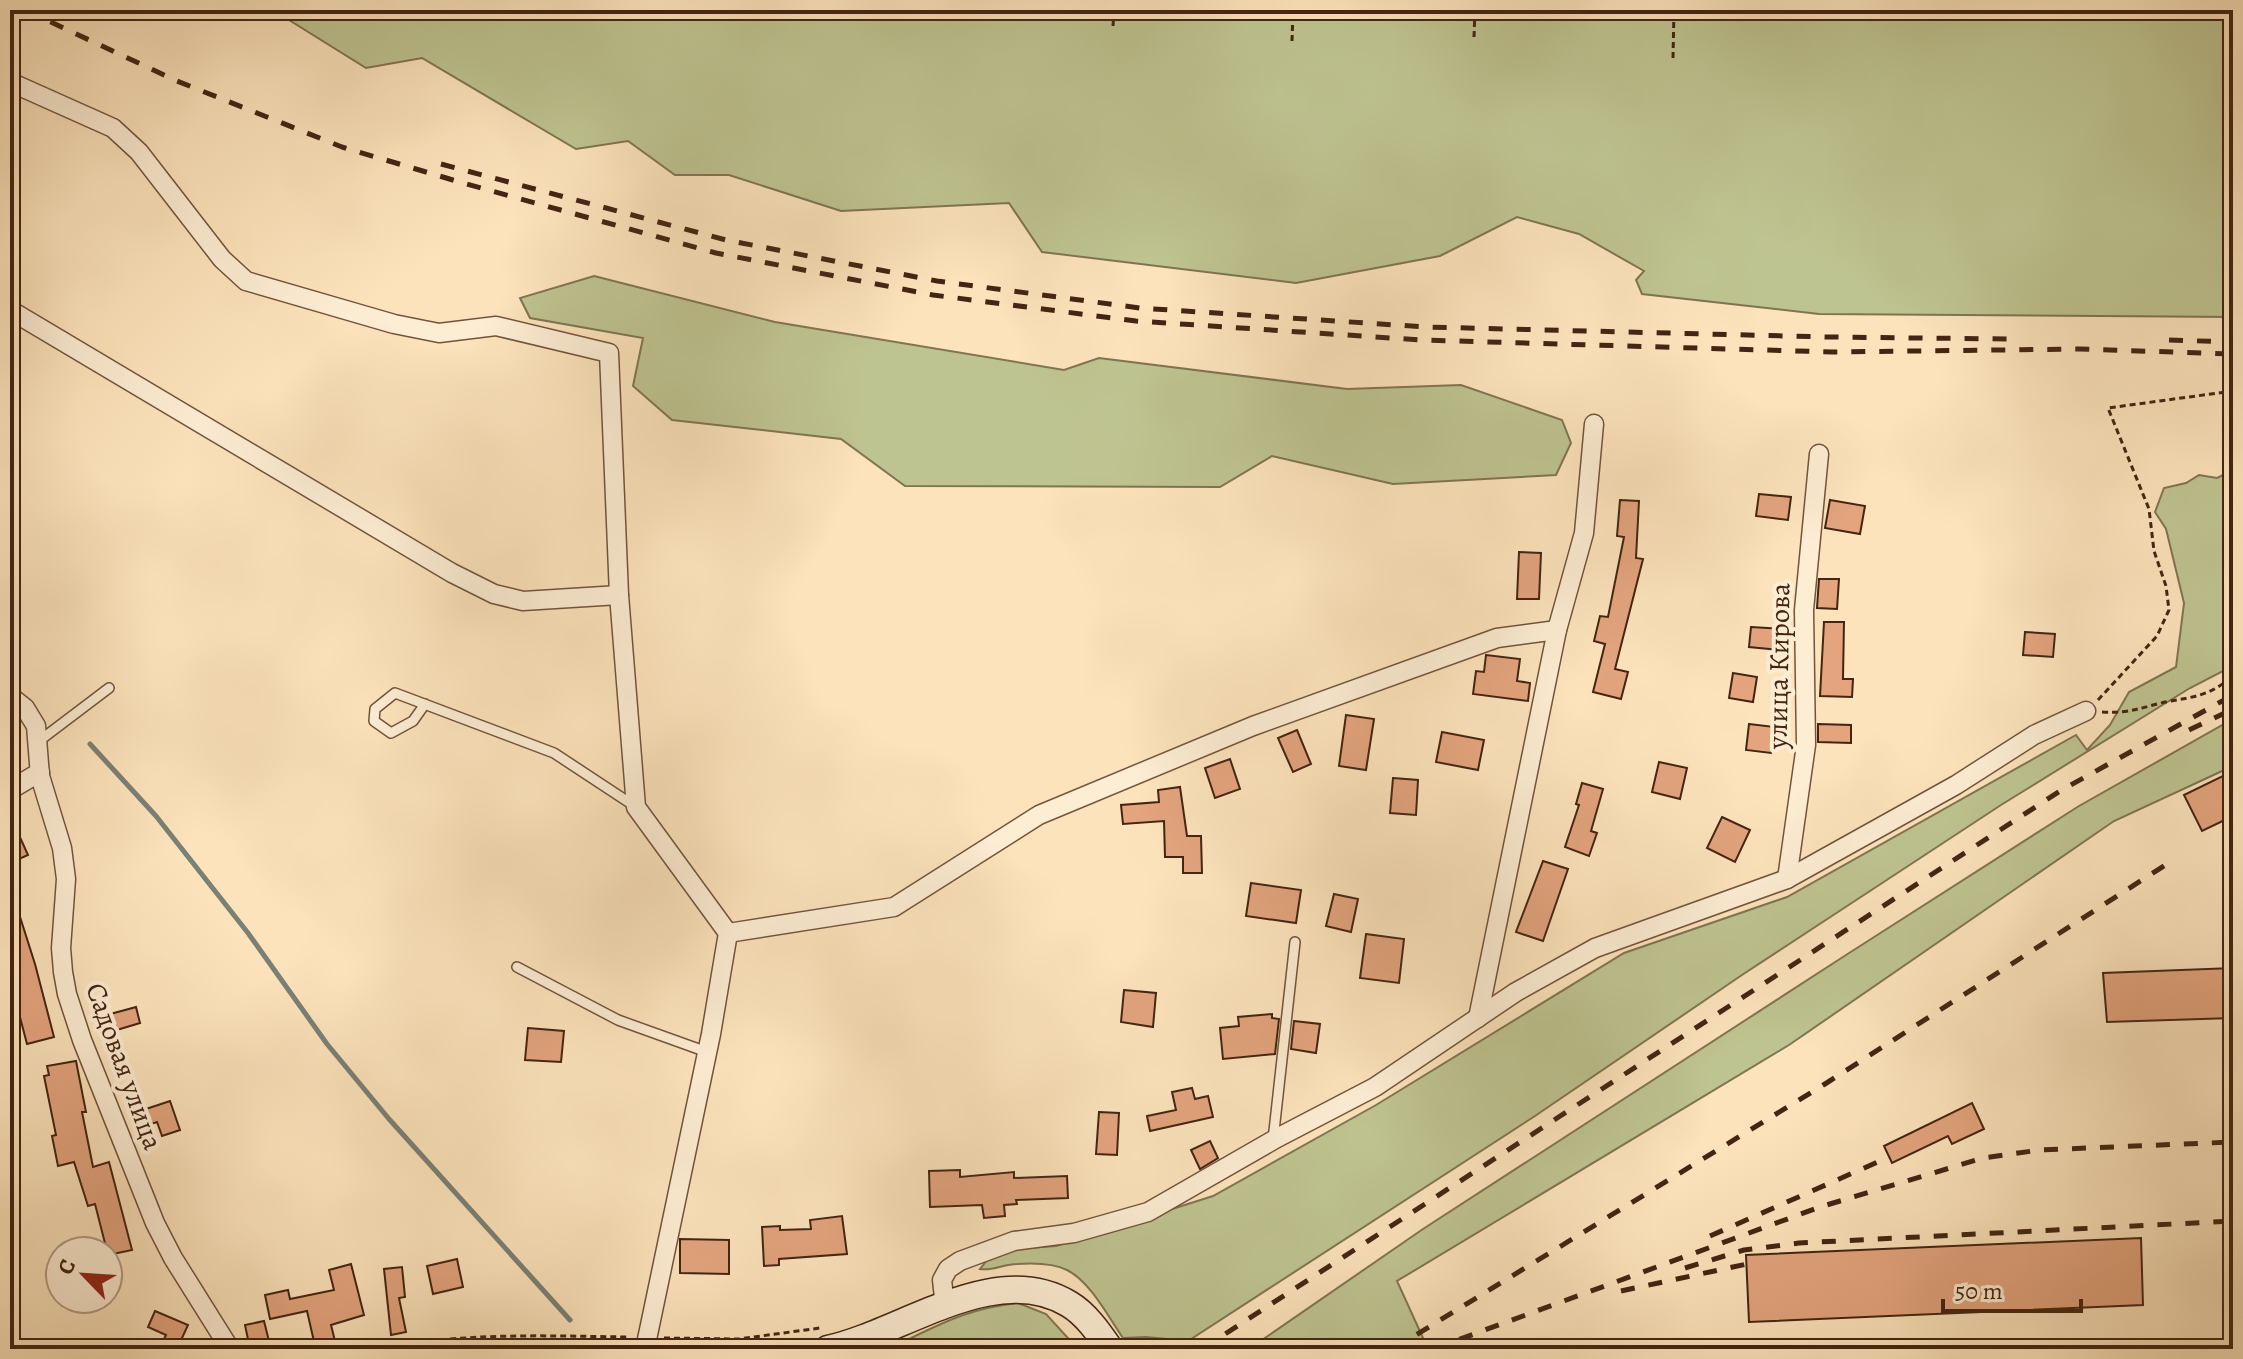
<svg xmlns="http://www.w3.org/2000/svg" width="2243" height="1359" viewBox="0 0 2243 1359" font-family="Alegreya,serif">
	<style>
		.green { fill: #bec491; stroke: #817452; stroke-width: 2 }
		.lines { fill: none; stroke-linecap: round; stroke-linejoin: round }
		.stream { stroke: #7b8075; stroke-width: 5 }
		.building { fill: #e3a47e; stroke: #442412; stroke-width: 2 }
		.service-casing { stroke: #72543c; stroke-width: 12 }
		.minor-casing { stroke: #72543c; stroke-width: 21 }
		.secondary-casing { stroke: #442412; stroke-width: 29 }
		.path { stroke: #442412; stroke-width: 3; stroke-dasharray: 6 4; stroke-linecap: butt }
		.service { stroke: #fdedd3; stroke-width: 9 }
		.minor { stroke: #fdedd3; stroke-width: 18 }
		.secondary { stroke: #fdedd3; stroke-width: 26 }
		.rail { stroke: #442412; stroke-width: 5; stroke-dasharray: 14 14; stroke-linecap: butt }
		.labels { text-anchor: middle; stroke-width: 8; stroke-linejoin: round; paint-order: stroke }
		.street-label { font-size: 28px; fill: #442412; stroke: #fdedd3 }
	</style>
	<rect width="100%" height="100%" fill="#fce3bc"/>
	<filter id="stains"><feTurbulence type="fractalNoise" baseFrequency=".0025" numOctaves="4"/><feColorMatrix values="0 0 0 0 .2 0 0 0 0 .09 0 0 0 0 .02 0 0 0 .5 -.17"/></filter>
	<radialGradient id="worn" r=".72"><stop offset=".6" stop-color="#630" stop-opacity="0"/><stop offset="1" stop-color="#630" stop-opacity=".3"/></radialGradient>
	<!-- green -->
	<g class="green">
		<path d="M273 10H2233V317L1819 314 1642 294 1636 280 1644 271 1579 234 1517 217 1440 256 1296 283 1042 252 1009 203 841 211 729 175H675L628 141 576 149 422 58 366 68Z"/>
		<path d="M594 276 775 322 1064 370 1099 358 1347 389 1461 385 1562 420 1571 443 1556 475 1393 484 1272 456 1220 487 905 486 841 439 672 420 633 386 643 338 530 318 520 298Z"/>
		<path d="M2233 449V666L2190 688 2001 805 1742 975 1535 1116 1188 1341 1146 1337 1123 1338C1109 1318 1090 1281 1067 1270 1053 1263 1032 1263 1017 1264 1004 1264 993 1271 980 1269L988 1259 1011 1249 1056 1246 1213 1196 1376 1105 1624 953 1787 897 2076 735 2087 750 2110 725 2129 692 2176 667 2184 603 2166 529 2155 512 2164 488 2186 483 2199 475 2217 478 2227 473 2226 453Z"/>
		<path d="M2233 719V766L2114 821 1789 1045 1397 1281 1428 1349H1249L1423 1229 1846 955 2079 806Z"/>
		<path d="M1018 1303 1046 1314 1078 1349H925L911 1338C950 1319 974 1308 1018 1303Z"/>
	</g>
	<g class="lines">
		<!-- stream -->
		<g class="stream">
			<path d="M10 661 15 664"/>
			<path d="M90 744 156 816 248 933 327 1044 389 1119 570 1320"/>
		</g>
	</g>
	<!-- building -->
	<g class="building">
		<path d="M1759 494 1791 497 1788 520 1756 516Z"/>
		<path d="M1620 500 1639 501 1636 558 1643 559 1615 669 1628 672 1621 699 1593 692 1605 644 1594 641 1600 616 1608 617 1624 537 1617 536Z"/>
		<path d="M1830 500 1865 506 1860 534 1825 528Z"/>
		<path d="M1519 552 1541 553 1539 599H1517Z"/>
		<path d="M1819 579H1839L1837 609 1817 608Z"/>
		<path d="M1824 622H1844L1843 679H1853L1852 697 1820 696Z"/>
		<path d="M1751 627 1783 629 1781 650 1749 647Z"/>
		<path d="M2025 632 2055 634 2053 657 2023 655Z"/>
		<path d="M1486 655 1520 659 1517 681 1530 683 1528 701 1473 694 1476 671 1484 672Z"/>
		<path d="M1733 673 1757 677 1753 702 1729 698Z"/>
		<path d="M1346 715 1374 719 1366 770 1339 766Z"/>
		<path d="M1749 724 1775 727 1771 753 1746 750Z"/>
		<path d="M1818 724 1851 725V743L1818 742Z"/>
		<path d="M1297 730 1311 764 1293 772 1278 738Z"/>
		<path d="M1442 732 1484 740 1478 770 1436 762Z"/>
		<path d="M1230 759 1240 789 1215 798 1205 768Z"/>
		<path d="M1659 762 1687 768 1680 799 1652 792Z"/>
		<path d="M2233 771V816L2202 831 2184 795Z"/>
		<path d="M1393 778 1418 780 1416 815 1390 813Z"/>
		<path d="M1582 783 1603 789 1591 831 1597 833 1589 856 1565 847 1579 805 1576 804Z"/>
		<path d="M1180 787 1187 836H1201L1202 873H1183V857H1165L1164 821 1123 824 1121 805 1159 802 1158 790Z"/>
		<path d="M10 815 28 855 10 863Z"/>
		<path d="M1722 817 1750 830 1735 862 1707 848Z"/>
		<path d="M1543 861 1568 869 1543 941 1516 932Z"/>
		<path d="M1251 883 1301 890 1296 923 1246 916Z"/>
		<path d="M1334 894 1358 899 1351 932 1326 926Z"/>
		<path d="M10 898H14L35 964 54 1037 27 1044 10 979Z"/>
		<path d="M1366 934 1404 939 1399 983 1360 978Z"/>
		<path d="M2233 968V1018L2107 1022 2103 973Z"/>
		<path d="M1124 990 1156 993 1153 1027 1121 1022Z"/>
		<path d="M136 1007 140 1023 107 1033 103 1016Z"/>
		<path d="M1272 1014V1018L1279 1019 1275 1054 1223 1059 1220 1028 1239 1026 1238 1017Z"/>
		<path d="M1294 1021 1320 1024 1316 1053 1291 1049Z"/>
		<path d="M528 1028 564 1031 561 1062 525 1060Z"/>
		<path d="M76 1061 86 1112H82L93 1167 109 1162 132 1250 108 1255 95 1204 88 1206 74 1162 58 1166 52 1136 56 1135 44 1076 49 1075 47 1066Z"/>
		<path d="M1192 1088 1195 1099 1208 1096 1213 1117 1150 1131 1147 1116 1176 1110 1172 1092Z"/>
		<path d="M170 1101 180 1130 162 1136 157 1122 142 1127 137 1112Z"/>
		<path d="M1972 1103 1984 1129 1952 1144 1948 1136 1892 1163 1884 1146Z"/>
		<path d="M1099 1112 1119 1113 1117 1155 1096 1154Z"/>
		<path d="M1210 1141 1218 1158 1200 1169 1191 1150Z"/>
		<path d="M960 1170V1177L1014 1172V1178L1067 1176 1068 1198 1016 1200 1017 1204 1004 1205 1005 1216 984 1218 982 1205 930 1207 929 1171Z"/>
		<path d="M842 1216 847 1254 779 1259V1265L764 1266 762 1227 780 1226V1230L811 1229 810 1220Z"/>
		<path d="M2141 1238 2143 1305 1749 1322 1746 1255Z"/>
		<path d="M680 1239 729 1240V1274L680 1273Z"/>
		<path d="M457 1259 463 1287 433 1294 427 1266Z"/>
		<path d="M351 1264 364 1315 331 1325 335 1341 315 1346 307 1311 270 1319 265 1295 288 1290 290 1299 334 1290 329 1270Z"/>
		<path d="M402 1267 405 1297 399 1298 406 1332 391 1335 384 1269Z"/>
		<path d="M155 1311 188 1325 177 1349H159L166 1335 148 1327Z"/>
		<path d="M264 1321 270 1345 250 1349 245 1325Z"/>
	</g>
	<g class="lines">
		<defs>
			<g id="service">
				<path d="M425 704 413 721 391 733 374 721 375 709 395 693 554 753 636 807"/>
				<path d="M39 741 109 688"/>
				<path d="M517 967 618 1020 707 1052"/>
				<path d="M1273 1140 1295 942"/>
			</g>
			<g id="minor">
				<path d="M10 82 113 128 139 152 222 259 246 281 394 324 439 333 496 326 609 353 619 595 636 807 728 933 711 1034 645 1349"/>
				<path d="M10 310 452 573 494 594 523 601 619 595"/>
				<path d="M10 696 25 708 36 726 40 776 62 848 66 879 61 948 63 972 67 994 82 1040 155 1223 173 1258 230 1349"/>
				<path d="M10 790 40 772"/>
				<path d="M1787 879 1806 745 1804 610 1819 454"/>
				<path d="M728 933 894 907 1039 815 1253 726 1497 638 1557 630"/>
				<path d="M1478 1018 1557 630 1584 533 1594 424"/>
				<path d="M945 1306 942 1280 948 1269 960 1261 1014 1241 1074 1233 1148 1212 1277 1138 1375 1087 1516 992 1595 948 1787 879 1956 785 2034 735 2086 711"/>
			</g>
			<path id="secondary" d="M828 1349C902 1333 995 1259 1069 1304 1086 1314 1099 1333 1110 1349"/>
		</defs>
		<!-- service casing -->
		<use href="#service" class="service-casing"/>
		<!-- minor casing -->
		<use href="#minor" class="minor-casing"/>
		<!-- secondary casing -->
		<use href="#secondary" class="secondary-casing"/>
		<!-- path -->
		<g class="path">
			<path d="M2219 10 2233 20"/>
			<path d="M1113 26 1114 10"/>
			<path d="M1474 37 1475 10"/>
			<path d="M1292 41 1293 10"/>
			<path d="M1673 58 1674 10"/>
			<path d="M2098 700 2157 636 2169 610 2166 586 2154 551 2149 509 2108 408 2233 391"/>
			<path d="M2102 712C2131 714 2144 706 2171 701 2194 697 2216 694 2233 674"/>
			<path d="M664 1338 739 1339 820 1328"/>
			<path d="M381 1349C462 1332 547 1336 629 1337"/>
		</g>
		<!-- service -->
		<use href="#service" class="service"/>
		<!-- minor -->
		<use href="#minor" class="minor"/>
		<!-- secondary -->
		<use href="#secondary" class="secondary"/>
		<!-- rail -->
		<g class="rail">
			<path d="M25 10 177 81 342 147 463 183 716 253 933 295 1136 321 1421 340 1832 352 2080 349 2233 354"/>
			<path d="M441 164 726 240 937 281 1140 308 1426 327 1827 337 2013 339"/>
			<path d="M2169 340 2233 342"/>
			<path d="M2189 730 2233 709"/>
			<path d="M1710 1236 1889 1157"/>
			<path d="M1685 1268 1744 1250 1799 1243 2233 1221"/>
			<path d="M1621 1291 1747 1264"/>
			<path d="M1202 1349 2060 791 2233 695"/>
			<path d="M1393 1349 1825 1084 2170 862"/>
			<path d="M1433 1349 1820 1207 1983 1158 2040 1150 2233 1142"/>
		</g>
	</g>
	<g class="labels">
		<!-- street labels -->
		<g class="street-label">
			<text transform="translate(1778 666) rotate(-89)" y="10">улица Кирова</text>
			<text transform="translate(125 1066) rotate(70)" y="10">Садовая улица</text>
		</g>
	</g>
	<!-- margin -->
	<rect width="2243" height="1359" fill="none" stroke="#fce3bc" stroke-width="40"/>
	<rect x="12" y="12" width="2219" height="1335" fill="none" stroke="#442412" stroke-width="4"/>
	<rect x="20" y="20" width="2203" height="1319" fill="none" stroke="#442412" stroke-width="2"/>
	<!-- north arrow -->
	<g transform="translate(84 1275) rotate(295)"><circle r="38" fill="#fdedd3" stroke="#b39d86" stroke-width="2"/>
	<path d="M0-6L14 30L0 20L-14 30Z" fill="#8f2418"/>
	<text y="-12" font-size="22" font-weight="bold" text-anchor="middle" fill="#442412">С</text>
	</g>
	<!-- scale -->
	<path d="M1943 1299v12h138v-12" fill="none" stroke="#442412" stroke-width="4"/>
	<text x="1955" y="1299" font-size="24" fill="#442412" stroke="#fdedd3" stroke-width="6" paint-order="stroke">50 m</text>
	<rect width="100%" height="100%" filter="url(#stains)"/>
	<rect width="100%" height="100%" fill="url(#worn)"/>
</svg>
